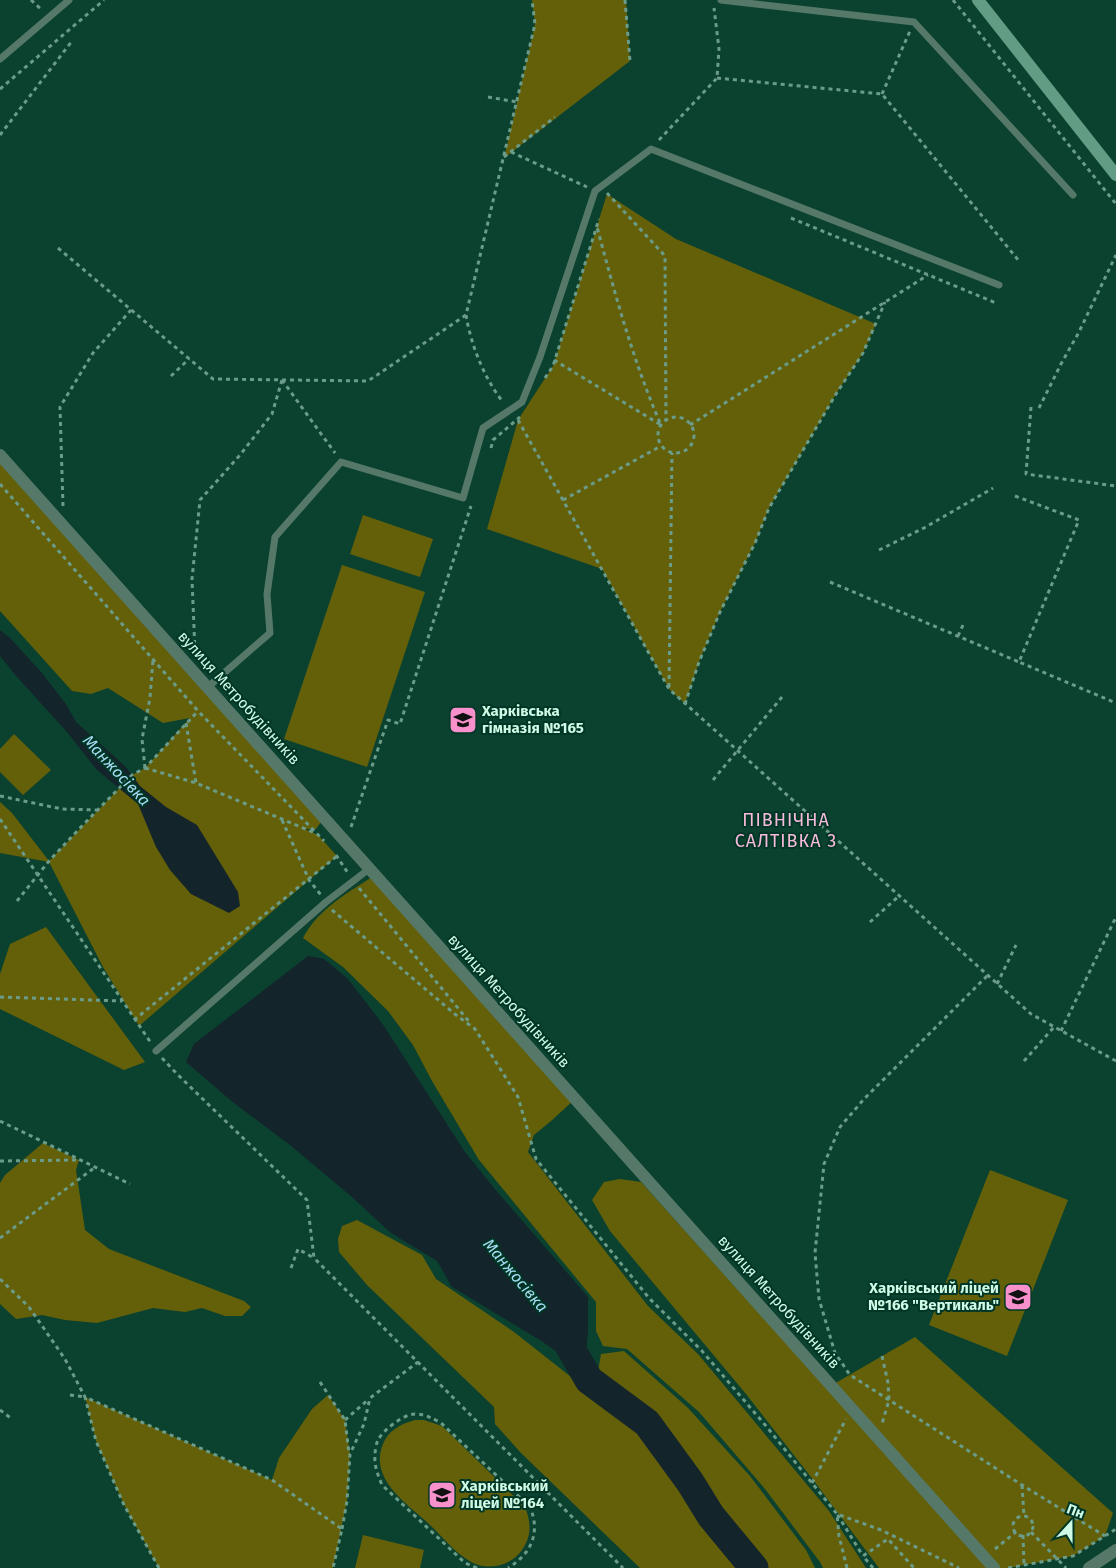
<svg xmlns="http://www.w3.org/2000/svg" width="1116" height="1568" viewBox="0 0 1116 1568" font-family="'Fira Sans',sans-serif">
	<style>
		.green { fill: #646009 }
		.water { fill: #13242b }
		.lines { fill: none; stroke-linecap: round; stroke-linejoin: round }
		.river { stroke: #13242b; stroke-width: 29 }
		.path { stroke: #6b9c89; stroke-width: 3; stroke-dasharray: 4 4; stroke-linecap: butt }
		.service { stroke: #557869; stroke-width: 7 }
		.minor { stroke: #557869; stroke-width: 12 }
		.secondary { stroke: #629c84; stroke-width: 12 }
		.labels { text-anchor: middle; stroke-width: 4; stroke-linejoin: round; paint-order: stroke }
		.street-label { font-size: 15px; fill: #cefae6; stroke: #003625 }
		.poi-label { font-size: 15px; font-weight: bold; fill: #cefae6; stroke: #003625; text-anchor: start }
		.water-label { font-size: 16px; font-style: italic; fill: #a6dcf3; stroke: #003625 }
		.quarter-label { font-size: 18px; letter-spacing: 1px; fill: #f7bbdb; stroke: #003625 }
	</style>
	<rect width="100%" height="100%" fill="#0b412f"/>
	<!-- green -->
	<g class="green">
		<path d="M532 0H626L630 61 504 158 535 24Z"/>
		<path d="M607 194 676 239 876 324 863 353 836 394 769 508 755 543 720 612 699 662 685 704 669 689 602 569 487 529 518 420 553 366Z"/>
		<path d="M0 455 324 818 316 829H305L318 835 337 856 139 1026 103 967 49 862 0 853V802L12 813 49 861 132 775 145 768 190 718 163 723 108 688 91 694 72 691 0 611Z"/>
		<path d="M363 515 433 539 420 577 350 554Z"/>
		<path d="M342 565 425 592 367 767 284 739Z"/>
		<path d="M14 734 51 770 23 795 0 772V749Z"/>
		<path d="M375 875 575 1099 551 1121 534 1135 528 1152 648 1306 698 1354 829 1511 866 1568H823L820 1562 765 1489 699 1412 627 1349 603 1346 596 1331V1302L479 1160 432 1081 413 1045 388 1011 343 967 303 938C318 909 349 892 375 875Z"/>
		<path d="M46 927 145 1062 124 1070 0 1009V974L10 944Z"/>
		<path d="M43 1143 79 1160 76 1170 85 1230 109 1249 244 1301 251 1307 242 1316H225L202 1308 185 1312 153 1308 97 1323 65 1320 42 1315 16 1319 0 1304V1183L5 1175Z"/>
		<path d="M990 1170 1068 1200 1007 1356 929 1325Z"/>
		<path d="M620 1179 641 1182 988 1568H879L811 1477 746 1394 610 1231 592 1200 604 1182Z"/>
		<path d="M357 1220 422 1255 436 1279 514 1332 594 1395 601 1354 624 1351 688 1408 750 1476 806 1550 815 1568H640L521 1453 495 1424 494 1407 367 1285 339 1252 338 1239 342 1226Z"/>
		<path d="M915 1337 1113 1513 1105 1536 1073 1556 1008 1568H994L832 1385Z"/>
		<path d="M328 1395 345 1420 350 1454 347 1501 333 1568H159L124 1505 96 1441 85 1397 272 1480 279 1458 312 1409Z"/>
		<path d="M415 1420H424L442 1426 525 1507C531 1522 532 1536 522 1550 513 1563 497 1568 482 1566 461 1561 446 1540 431 1526 409 1505 368 1480 383 1444 388 1431 400 1424 415 1420Z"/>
		<path d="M363 1535 424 1550 420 1568H355Z"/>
	</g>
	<!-- water -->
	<g class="water">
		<path d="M0 630 10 638 42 673 66 704 76 722 126 767 140 786 166 807 197 825 238 892 240 906 229 913 191 894 170 870 156 847 138 804 97 770 67 732 17 677 0 656Z"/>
		<path d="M308 956 324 959 348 979 384 1026 465 1152 494 1188 588 1297V1330L586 1355 589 1380 571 1362 543 1342 452 1287 437 1261 391 1233 352 1197 290 1145 234 1103 186 1062 194 1044Z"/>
	</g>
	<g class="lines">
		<!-- river -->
		<path class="river" d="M570 1347 589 1380 647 1423 690 1482 711 1516 754 1568"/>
		<!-- path -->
		<g class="path">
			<path d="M31 0 42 10"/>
			<path d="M625 0 630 61"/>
			<path d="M953 0 1116 204"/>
			<path d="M717 78 882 94 1019 261"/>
			<path d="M0 89 104 0"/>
			<path d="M882 94 910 31"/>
			<path d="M488 97 517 102"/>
			<path d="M0 135 72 41"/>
			<path d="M659 140 717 78 719 49 714 8"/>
			<path d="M511 152 587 187"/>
			<path d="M504 157 555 117"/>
			<path d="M607 193 665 256 666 420"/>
			<path d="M791 218 996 303"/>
			<path d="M58 248 213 379 368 381 466 315 535 24 532 0"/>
			<path d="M466 315C471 345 484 378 503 402"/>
			<path d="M554 360 661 425C633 361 615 294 597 227"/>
			<path d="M171 376 189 359"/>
			<path d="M545 378 553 366 599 219"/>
			<path d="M282 380 335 453"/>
			<path d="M1031 407 1026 474 1116 486"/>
			<path d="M1039 408 1061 364 1079 332 1116 255"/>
			<circle cx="676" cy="435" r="18"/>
			<path d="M518 420 669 689 1031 1014 1116 1061"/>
			<path d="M690 425 928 275"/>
			<path d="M491 448 493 440 520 417"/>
			<path d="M0 484 198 711 324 841"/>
			<path d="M1015 496 1079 520 1019 662 1116 703"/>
			<path d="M563 500 661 446"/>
			<path d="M63 506 60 407 93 353 131 310"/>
			<path d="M879 550 924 528 993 488"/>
			<path d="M830 582 1019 662"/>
			<path d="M958 636 963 625"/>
			<path d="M195 652 192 579 200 500 240 455 272 414 282 380"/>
			<path d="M669 687 672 453"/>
			<path d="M685 704 699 662 720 612 755 543 769 508 836 394 863 353 885 302"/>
			<path d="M186 723 196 783"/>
			<path d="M145 768 196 783 315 833"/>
			<path d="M145 768 142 739 150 698 153 660"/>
			<path d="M713 780 782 697"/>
			<path d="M0 796 62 809 97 810"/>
			<path d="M0 819 151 1043"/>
			<path d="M282 820 309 880 321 895"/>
			<path d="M351 827 388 720 400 724 471 506"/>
			<path d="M336 855 348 873"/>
			<path d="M359 888 471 1024"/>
			<path d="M17 901 49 861 81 827 132 775 145 768 198 711"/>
			<path d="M332 910 456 1015 475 1029 518 1097 536 1159 649 1298 702 1351 766 1426 837 1514 881 1530 959 1568"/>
			<path d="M870 922 899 896"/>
			<path d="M987 976 864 1099 840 1127 824 1164 815 1253 819 1299 835 1353 850 1375 1022 1485 1105 1536"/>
			<path d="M997 984 1016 945"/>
			<path d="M0 997 122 1001"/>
			<path d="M134 1020 337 856"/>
			<path d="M1061 1031 1116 917"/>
			<path d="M162 1058 177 1074 307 1200 314 1258 623 1568"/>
			<path d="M1024 1061 1054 1027"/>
			<path d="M0 1121 130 1184"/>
			<path d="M0 1161 77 1160"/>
			<path d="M0 1238 94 1168"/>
			<path d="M291 1268 298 1249 314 1258"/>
			<path d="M0 1279 29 1307 65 1359 85 1397"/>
			<path d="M882 1356 888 1383 889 1400 882 1424"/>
			<path d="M320 1382 345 1420 349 1453"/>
			<path d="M70 1395 85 1397"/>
			<path d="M0 1410 12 1419"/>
			<path d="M345 1420 369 1399"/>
			<path d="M812 1483 846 1419"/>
			<path d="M1022 1485 1024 1516"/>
			<circle cx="1023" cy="1526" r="10"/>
			<path d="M342 1529 347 1501 350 1454 364 1424 370 1398 418 1362"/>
			<path d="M1031 1532 1066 1568"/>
			<path d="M1023 1535 1024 1564"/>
			<path d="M995 1549 1016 1532"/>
			<path d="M159 1568 124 1505 96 1441 85 1397 272 1480 342 1529 333 1568"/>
			<path d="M477 1568 465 1563 382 1485C378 1475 374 1466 375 1455 375 1451 376 1444 378 1440 383 1430 404 1414 415 1414 425 1414 432 1418 441 1423L530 1507C541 1533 531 1554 508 1568"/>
			<path d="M847 1568 839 1536 837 1514 863 1556"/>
			<path d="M873 1568 863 1556 888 1539 914 1568"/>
			<path d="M1008 1568 1073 1556 1116 1529"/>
		</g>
		<!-- service -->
		<g class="service">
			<path d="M721 0 914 22 1073 195"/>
			<path d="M0 59 69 0"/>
			<path d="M208 687 270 633 267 594 275 537 341 462 463 498 483 428 522 402 540 357 595 191 651 149 999 285"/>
			<path d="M156 1051 326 902 369 869"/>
		</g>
		<!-- minor -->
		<g class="minor">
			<path d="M0 455 994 1568"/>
			<path d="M1089 1568 1116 1550"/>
		</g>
		<!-- secondary -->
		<path class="secondary" d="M978 0 1116 175"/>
	</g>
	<!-- icons -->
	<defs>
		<symbol id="school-square" viewBox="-11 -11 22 22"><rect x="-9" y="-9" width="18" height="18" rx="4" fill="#f890cb" stroke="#003625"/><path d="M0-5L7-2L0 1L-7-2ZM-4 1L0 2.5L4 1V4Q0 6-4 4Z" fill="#111"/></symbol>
	</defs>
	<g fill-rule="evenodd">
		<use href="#school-square" x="447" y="704" width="32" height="32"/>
		<use href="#school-square" x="1002" y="1281" width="32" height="32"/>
		<use href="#school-square" x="426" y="1479" width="32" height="32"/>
	</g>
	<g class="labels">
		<!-- street labels -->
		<g class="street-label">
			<text transform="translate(239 698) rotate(48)" y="5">вулиця Метробудівників</text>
			<text transform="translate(509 1001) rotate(48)" y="5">вулиця Метробудівників</text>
			<text transform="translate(779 1302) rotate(48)" y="5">вулиця Метробудівників</text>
		</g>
		<!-- poi labels -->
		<g class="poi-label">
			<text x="482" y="716">Харківська<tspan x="482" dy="17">гімназія №165</tspan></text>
			<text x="999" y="1293" text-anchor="end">Харківський ліцей<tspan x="999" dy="17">№166 "Вертикаль"</tspan></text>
			<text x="461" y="1491">Харківський<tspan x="461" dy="17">ліцей №164</tspan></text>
		</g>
		<!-- water labels -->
		<g class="water-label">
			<text transform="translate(117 770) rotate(47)" y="6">Манжосівка</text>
			<text transform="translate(516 1275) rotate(50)" y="6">Манжосівка</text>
		</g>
		<!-- quarter labels -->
		<g class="quarter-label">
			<text x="786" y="826">ПІВНІЧНА<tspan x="786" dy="21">САЛТІВКА 3</tspan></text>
		</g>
	</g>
	<!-- north arrow -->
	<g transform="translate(1071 1523) rotate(21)" stroke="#003625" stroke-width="4" paint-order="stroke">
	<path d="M0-4L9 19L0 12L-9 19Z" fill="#cefae6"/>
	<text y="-8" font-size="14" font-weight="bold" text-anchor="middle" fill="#cefae6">Пн</text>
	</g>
</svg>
